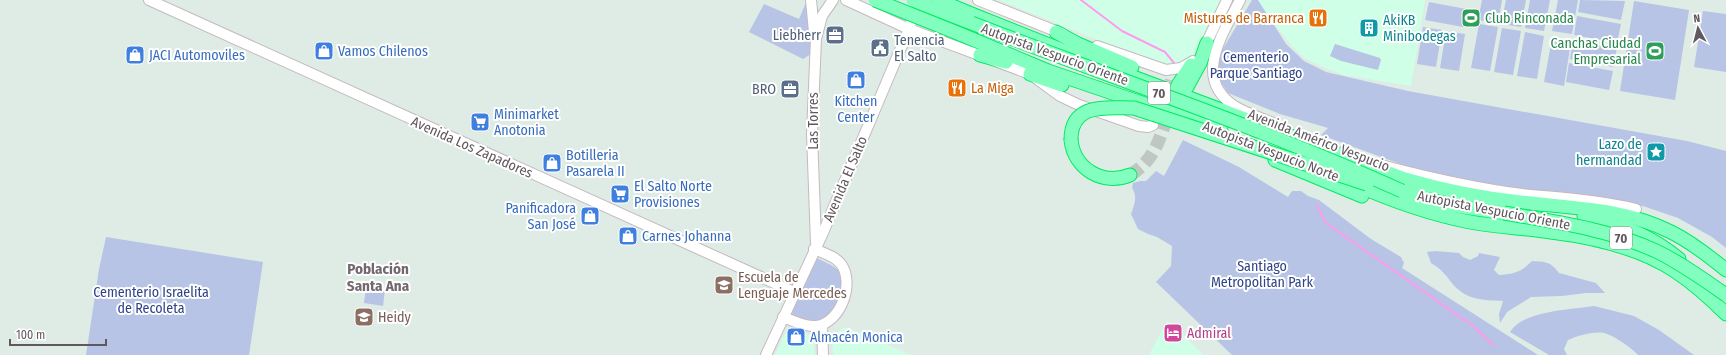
<svg xmlns="http://www.w3.org/2000/svg" width="1726" height="355" viewBox="0 0 1726 355" font-family="'Fira Sans Condensed',sans-serif">
	<style>
		.commercial { fill: #d0ffe8 }
		.green { fill: #b8c4e6 }
		.lines { fill: none; stroke-linecap: round; stroke-linejoin: round }
		.stream { stroke: #ff9bee; stroke-width: 2 }
		.secondary-tunnel { stroke: #bfc7c3; stroke-width: 10; stroke-dasharray: 10 5; stroke-linecap: butt }
		.highway-tunnel { stroke: #bfc7c3; stroke-width: 13; stroke-dasharray: 13 6; stroke-linecap: butt }
		.secondary-casing { stroke: #c4b9c0; stroke-width: 12 }
		.highway-casing { stroke: #00ea63; stroke-width: 15 }
		.secondary { stroke: #fff; stroke-width: 10 }
		.highway { stroke: #82ffbe; stroke-width: 13 }
		.highway-bridge-casing { stroke: #00ea63; stroke-width: 15; stroke-linecap: butt }
		.highway-bridge { stroke: #82ffbe; stroke-width: 13 }
		.labels { text-anchor: middle; stroke-width: 4; stroke-linejoin: round; paint-order: stroke }
		.shield { fill: #fff; stroke: #90898e; stroke-width: 1 }
		.shield-label { font-size: 13px; font-weight: bold; fill: #61575e }
		.food-label { font-size: 14px; fill: #c56008; stroke: #fff; text-anchor: end }
		.leisure-label { font-size: 14px; fill: #27864d; stroke: #fff; text-anchor: start }
		.culture-label { font-size: 14px; fill: #0d838f; stroke: #fff; text-anchor: start }
		.service-label { font-size: 14px; fill: #4e5e75; stroke: #fff; text-anchor: end }
		.shop-label { font-size: 14px; fill: #366cbe; stroke: #fff; text-anchor: start }
		.street-label { font-size: 14px; fill: #61575e; stroke: #fff }
		.park-label { font-size: 14px; fill: #2f4388; stroke: #fff }
		.education-label { font-size: 14px; fill: #785e54; stroke: #fff; text-anchor: start }
		.hotel-label { font-size: 14px; fill: #b23c85; stroke: #fff; text-anchor: start }
		.neighbourhood-label { font-size: 15px; font-weight: bold; fill: #736870; stroke: #fff }
	</style>
	<rect width="100%" height="100%" fill="#deece5"/>
	<!-- commercial -->
	<g class="commercial">
		<path d="M999 0H1221L1192 57 1175 67 1157 64Z"/>
		<path d="M1255 0H1425L1411 86 1344 75 1323 67 1304 58 1291 45Z"/>
		<path d="M1166 322H1169L1204 355H1149Z"/>
		<path d="M843 328H849L911 355H833L832 336Z"/>
		<path d="M787 329 812 335 815 355H775Z"/>
	</g>
	<!-- green -->
	<g class="green">
		<path d="M807 0 811 54 803 59 749 32 764 4 799 19Z"/>
		<path d="M1252 0H1258L1286 44 1304 61 1326 72 1408 91 1687 141 1726 151V248L1712 237 1678 218 1643 206 1603 199 1534 193 1425 173 1321 135 1328 128 1280 114 1228 93 1221 82 1217 66 1221 52Z"/>
		<path d="M1482 0H1502L1498 23 1478 20Z"/>
		<path d="M1506 0H1526L1521 27 1501 24Z"/>
		<path d="M1530 0H1550L1544 31 1525 28Z"/>
		<path d="M1558 0H1578L1572 34 1552 31Z"/>
		<path d="M1580 0 1625 1 1621 20 1578 12Z"/>
		<path d="M1634 1 1689 10 1675 100 1620 91Z"/>
		<path d="M1429 2 1466 9 1463 27 1425 20Z"/>
		<path d="M1703 11 1726 14V72L1694 67Z"/>
		<path d="M1577 16 1621 24 1617 43 1574 35Z"/>
		<path d="M1479 24 1498 27 1490 71 1471 68Z"/>
		<path d="M1423 27 1442 30 1436 67 1417 64Z"/>
		<path d="M1502 28 1521 31 1513 75 1494 72Z"/>
		<path d="M1446 31 1465 34 1459 71 1440 68Z"/>
		<path d="M1525 32 1544 36 1537 79 1517 76Z"/>
		<path d="M1552 39 1571 42 1564 86 1544 82Z"/>
		<path d="M1573 40 1617 48 1613 67 1570 59Z"/>
		<path d="M1335 44 1380 58 1381 60 1378 70 1341 61 1330 56Z"/>
		<path d="M1569 63 1613 71 1609 90 1566 82Z"/>
		<path d="M1183 140 1239 167 1288 197 1292 191H1301L1308 196 1319 200 1371 239 1401 257 1404 263 1402 268 1538 355H1232L1156 282 1171 266 1172 246 1157 237 1148 234 1138 229 1131 214C1134 205 1138 197 1132 188L1133 183 1140 181H1146L1156 171 1164 176Z"/>
		<path d="M106 237 263 262 249 355H86L99 269Z"/>
		<path d="M1435 251 1459 253 1463 257 1470 260 1478 256 1479 253 1500 257 1494 270 1499 275C1514 274 1521 272 1532 261 1546 262 1550 261 1559 273L1596 283 1605 293H1586L1562 296 1531 297 1507 312 1500 323 1499 314 1503 301C1482 300 1465 300 1451 282 1445 274 1440 268 1431 263L1427 252Z"/>
		<path d="M815 257C822 261 831 264 837 269 856 287 826 342 791 315Z"/>
		<path d="M366 288 385 290 383 306 364 303Z"/>
		<path d="M1594 306 1634 316 1659 330 1694 355H1638C1632 348 1613 335 1604 333 1592 331 1578 336 1568 340L1564 349 1567 355H1549L1510 332C1524 310 1571 310 1594 306Z"/>
	</g>
	<g class="lines">
		<!-- stream -->
		<g class="stream">
			<path d="M1081 0 1122 31 1165 52 1174 63"/>
			<path d="M1317 206 1326 223 1473 326 1494 346"/>
		</g>
		<!-- secondary-tunnel -->
		<path class="secondary-tunnel" d="M1165 96 1170 80"/>
		<!-- highway-tunnel -->
		<path class="highway-tunnel" d="M1130 175C1156 160 1161 135 1170 108"/>
		<defs>
			<g id="secondary">
				<path d="M149 0 794 292"/>
				<path d="M811 0 814 32"/>
				<path d="M846 0 909 29 1030 74 1060 96 1079 105 1139 126 1148 127 1153 125"/>
				<path d="M978 0 1063 34"/>
				<path d="M1240 0C1223 34 1191 79 1236 107 1248 114 1262 118 1275 124"/>
				<path d="M1097 46 1166 70 1181 68 1193 61"/>
				<path d="M1204 48 1227 0"/>
				<path d="M1385 166C1431 178 1475 188 1522 194 1561 198 1598 200 1636 209"/>
				<path d="M816 243 812 134 816 39 822 16 833 0"/>
				<path d="M783 317C794 321 805 327 816 326 841 323 855 283 841 264 835 256 823 253 814 249"/>
				<path d="M822 325 823 355"/>
				<path d="M766 355 822 235 909 29 915 10"/>
			</g>
			<g id="highway">
				<path d="M969 13 1072 54 1405 179C1443 190 1482 198 1521 202 1572 208 1624 208 1671 232 1691 242 1709 256 1726 270"/>
				<path d="M1056 32 1078 44 1132 67"/>
				<path d="M960 34 1048 71 1221 130"/>
				<path d="M980 55 1006 62"/>
				<path d="M1030 74 1062 85"/>
				<path d="M1178 85 1191 65"/>
				<path d="M1187 87 1200 63 1207 43"/>
				<path d="M1071 140C1074 169 1103 186 1130 175"/>
				<path d="M1275 160 1362 196"/>
				<path d="M1352 183C1390 200 1429 214 1470 222 1497 227 1524 228 1551 232 1592 237 1640 248 1675 271 1693 283 1710 298 1726 314"/>
				<path d="M1402 191 1450 205 1504 213"/>
				<path d="M1584 216C1619 223 1651 235 1679 259"/>
			</g>
		</defs>
		<!-- secondary casing -->
		<use href="#secondary" class="secondary-casing"/>
		<!-- highway casing -->
		<use href="#highway" class="highway-casing"/>
		<!-- secondary -->
		<use href="#secondary" class="secondary"/>
		<!-- highway -->
		<use href="#highway" class="highway"/>
		<defs>
			<g id="highway-bridge">
				<path d="M875 0 960 34"/>
				<path d="M913 0C1076 66 1242 119 1402 191"/>
				<path d="M938 0 969 13"/>
				<path d="M1071 140C1071 102 1107 108 1134 108L1367 184"/>
				<path d="M1504 213C1556 222 1608 229 1656 251 1681 263 1703 279 1726 295"/>
			</g>
		</defs>
		<!-- highway-bridge casing -->
		<use href="#highway-bridge" class="highway-bridge-casing"/>
		<!-- highway-bridge -->
		<use href="#highway-bridge" class="highway-bridge"/>
	</g>
	<!-- icons -->
	<defs>
		<symbol id="restaurant-square" viewBox="-11 -11 22 22"><rect x="-9" y="-9" width="18" height="18" rx="4" fill="#e8710a" stroke="#fff"/><path d="M-5-6h1v4h1v-4h1v4h1v-4h1v5L-1.5 .5V6h-2V.5L-5-1ZM5-6V6H3V1.5H1.5Q1.5-4 5-6Z" fill="#fff"/></symbol>
		<symbol id="stadium-square" viewBox="-11 -11 22 22"><rect x="-9" y="-9" width="18" height="18" rx="4" fill="#2e9e5b" stroke="#fff"/><path d="M0-5a6.5 5 0 1 0 0 10a6.5 5 0 1 0 0-10ZM-3.5-1.8h7v3.6h-7Z" fill="#fff"/></symbol>
		<symbol id="building-square" viewBox="-11 -11 22 22"><rect x="-9" y="-9" width="18" height="18" rx="4" fill="#0f9aa8" stroke="#fff"/><path d="M-4-6H4V6H1V3H-1V6H-4ZM-2.5-4.3h1.7v1.8h-1.7ZM.8-4.3h1.7v1.8H.8ZM-2.5-1h1.7V.8h-1.7ZM.8-1h1.7V.8H.8Z" fill="#fff"/></symbol>
		<symbol id="office-square" viewBox="-11 -11 22 22"><rect x="-9" y="-9" width="18" height="18" rx="4" fill="#5c6f8a" stroke="#fff"/><path d="M-6-3h4V-5.5h4V-3h4V5H-6ZM-1-4.5V-3h2v-1.5ZM-6 0V1H6V0Z" fill="#fff"/></symbol>
		<symbol id="civic-square" viewBox="-11 -11 22 22"><rect x="-9" y="-9" width="18" height="18" rx="4" fill="#5c6f8a" stroke="#fff"/><path d="M-.6-6.5H3V-4.5H.6V-3L4-1V1h2V6H-6V1h2V-1L-.6-3ZM-1.2 2.5V6h2.4V2.5Z" fill="#fff"/></symbol>
		<symbol id="shop-square" viewBox="-11 -11 22 22"><rect x="-9" y="-9" width="18" height="18" rx="4" fill="#3f7fe0" stroke="#fff"/><path d="M-5-2.5h2.3a2.7 3.5 0 0 1 5.4 0H5L5.5 6h-11ZM-1.5-2.5h3a1.5 2.3 0 0 0-3 0Z" fill="#fff"/></symbol>
		<symbol id="supermarket-square" viewBox="-11 -11 22 22"><rect x="-9" y="-9" width="18" height="18" rx="4" fill="#3f7fe0" stroke="#fff"/><path d="M-6-5.5h2.5l.6 2H6L4.5 2H-2.5L-4.4-4H-6ZM-1.5 3.2a1.3 1.3 0 1 0 .1 0ZM3 3.2a1.3 1.3 0 1 0 .1 0Z" fill="#fff"/></symbol>
		<symbol id="sight-square" viewBox="-11 -11 22 22"><rect x="-9" y="-9" width="18" height="18" rx="4" fill="#0f9aa8" stroke="#fff"/><path d="M0-6L1.8-2.2L6-1.7L2.9 1.2L3.7 5.4L0 3.3L-3.7 5.4L-2.9 1.2L-6-1.7L-1.8-2.2Z" fill="#fff"/></symbol>
		<symbol id="school-square" viewBox="-11 -11 22 22"><rect x="-9" y="-9" width="18" height="18" rx="4" fill="#8d6e63" stroke="#fff"/><path d="M0-5L7-2L0 1L-7-2ZM-4 1L0 2.5L4 1V4Q0 6-4 4Z" fill="#fff"/></symbol>
		<symbol id="hotel-square" viewBox="-11 -11 22 22"><rect x="-9" y="-9" width="18" height="18" rx="4" fill="#d1479c" stroke="#fff"/><path d="M-6-4.5h1.5V1H6V5H4.5V3h-9V5H-6ZM-4 0a1.8 1.8 0 1 1 3.6 0ZM.5 0V-2.5h3Q6-2.5 6 0Z" fill="#fff"/></symbol>
	</defs>
	<g fill-rule="evenodd">
		<use href="#restaurant-square" x="1307" y="7" width="22" height="22"/>
		<use href="#stadium-square" x="1460" y="7" width="22" height="22"/>
		<use href="#building-square" x="1358" y="17" width="22" height="22"/>
		<use href="#office-square" x="824" y="24" width="22" height="22"/>
		<use href="#civic-square" x="869" y="37" width="22" height="22"/>
		<use href="#shop-square" x="313" y="40" width="22" height="22"/>
		<use href="#stadium-square" x="1644" y="40" width="22" height="22"/>
		<use href="#shop-square" x="124" y="44" width="22" height="22"/>
		<use href="#shop-square" x="845" y="69" width="22" height="22"/>
		<use href="#restaurant-square" x="946" y="77" width="22" height="22"/>
		<use href="#office-square" x="779" y="78" width="22" height="22"/>
		<use href="#supermarket-square" x="469" y="111" width="22" height="22"/>
		<use href="#sight-square" x="1645" y="141" width="22" height="22"/>
		<use href="#shop-square" x="541" y="152" width="22" height="22"/>
		<use href="#supermarket-square" x="609" y="183" width="22" height="22"/>
		<use href="#shop-square" x="579" y="205" width="22" height="22"/>
		<use href="#shop-square" x="617" y="225" width="22" height="22"/>
		<use href="#school-square" x="713" y="274" width="22" height="22"/>
		<use href="#school-square" x="353" y="306" width="22" height="22"/>
		<use href="#hotel-square" x="1162" y="322" width="22" height="22"/>
		<use href="#shop-square" x="785" y="326" width="22" height="22"/>
	</g>
	<g class="labels">
		<!-- shield labels -->
		<g class="shield">
			<rect x="1148" y="82" width="22" height="22" rx="3"/>
			<rect x="1610" y="227" width="22" height="22" rx="3"/>
		</g>
		<g class="shield-label">
			<text x="1159" y="98">70</text>
			<text x="1621" y="243">70</text>
		</g>
		<!-- food labels -->
		<g class="food-label">
			<text x="1304" y="23">Misturas de Barranca</text>
			<text x="971" y="93" text-anchor="start">La Miga</text>
		</g>
		<!-- leisure labels -->
		<g class="leisure-label">
			<text x="1485" y="23">Club Rinconada</text>
			<text x="1641" y="48" text-anchor="end">Canchas Ciudad<tspan x="1641" dy="16">Empresarial</tspan></text>
		</g>
		<!-- culture labels -->
		<g class="culture-label">
			<text x="1383" y="25">AkiKB<tspan x="1383" dy="16">Minibodegas</tspan></text>
			<text x="1642" y="149" text-anchor="end">Lazo de<tspan x="1642" dy="16">hermandad</tspan></text>
		</g>
		<!-- service labels -->
		<g class="service-label">
			<text x="821" y="40">Liebherr</text>
			<text x="894" y="45" text-anchor="start">Tenencia<tspan x="894" dy="16">El Salto</tspan></text>
			<text x="776" y="94">BRO</text>
		</g>
		<!-- shop labels -->
		<g class="shop-label">
			<text x="338" y="56">Vamos Chilenos</text>
			<text x="149" y="60">JACI Automoviles</text>
			<text x="856" y="106" text-anchor="middle">Kitchen<tspan x="856" dy="16">Center</tspan></text>
			<text x="494" y="119">Minimarket<tspan x="494" dy="16">Anotonia</tspan></text>
			<text x="566" y="160">Botilleria<tspan x="566" dy="16">Pasarela II</tspan></text>
			<text x="634" y="191">El Salto Norte<tspan x="634" dy="16">Provisiones</tspan></text>
			<text x="576" y="213" text-anchor="end">Panificadora<tspan x="576" dy="16">San José</tspan></text>
			<text x="642" y="241">Carnes Johanna</text>
			<text x="810" y="342">Almacén Monica</text>
		</g>
		<!-- street labels -->
		<g class="street-label">
			<text transform="translate(1055 54) rotate(20)" y="5">Autopista Vespucio Oriente</text>
			<text transform="translate(813 121) rotate(-90)" y="5">Las Torres</text>
			<text transform="translate(1319 140) rotate(21)" y="5">Avenida Américo Vespucio</text>
			<text transform="translate(472 147) rotate(24)" y="5">Avenida Los Zapadores</text>
			<text transform="translate(1271 151) rotate(21)" y="5">Autopista Vespucio Norte</text>
			<text transform="translate(845 179) rotate(-67)" y="5">Avenida El Salto</text>
			<text transform="translate(1494 210) rotate(11)" y="5">Autopista Vespucio Oriente</text>
		</g>
		<!-- park labels -->
		<g class="park-label">
			<text x="1256" y="62">Cementerio<tspan x="1256" dy="16">Parque Santiago</tspan></text>
			<text x="1262" y="271">Santiago<tspan x="1262" dy="16">Metropolitan Park</tspan></text>
			<text x="151" y="297">Cementerio Israelita<tspan x="151" dy="16">de Recoleta</tspan></text>
		</g>
		<!-- education labels -->
		<g class="education-label">
			<text x="738" y="282">Escuela de<tspan x="738" dy="16">Lenguaje Mercedes</tspan></text>
			<text x="378" y="322">Heidy</text>
		</g>
		<!-- hotel labels -->
		<g class="hotel-label">
			<text x="1187" y="338">Admiral</text>
		</g>
		<!-- neighbourhood labels -->
		<g class="neighbourhood-label">
			<text x="378" y="274">Población<tspan x="378" dy="17">Santa Ana</tspan></text>
		</g>
	</g>
	<!-- north arrow -->
	<g transform="translate(1698 28) rotate(353)" stroke="#ffffff" stroke-width="3" paint-order="stroke">
	<path d="M0-3L7 15L0 10L-7 15Z" fill="#61575e"/>
	<text y="-6" font-size="11" font-weight="bold" text-anchor="middle" fill="#61575e">N</text>
	</g>
	<!-- scale -->
	<path d="M10 339v6h96v-6" fill="none" stroke="#61575e" stroke-width="2"/>
	<text x="16" y="339" font-size="12" fill="#61575e" stroke="#ffffff" stroke-width="3" paint-order="stroke">100 m</text>
</svg>
